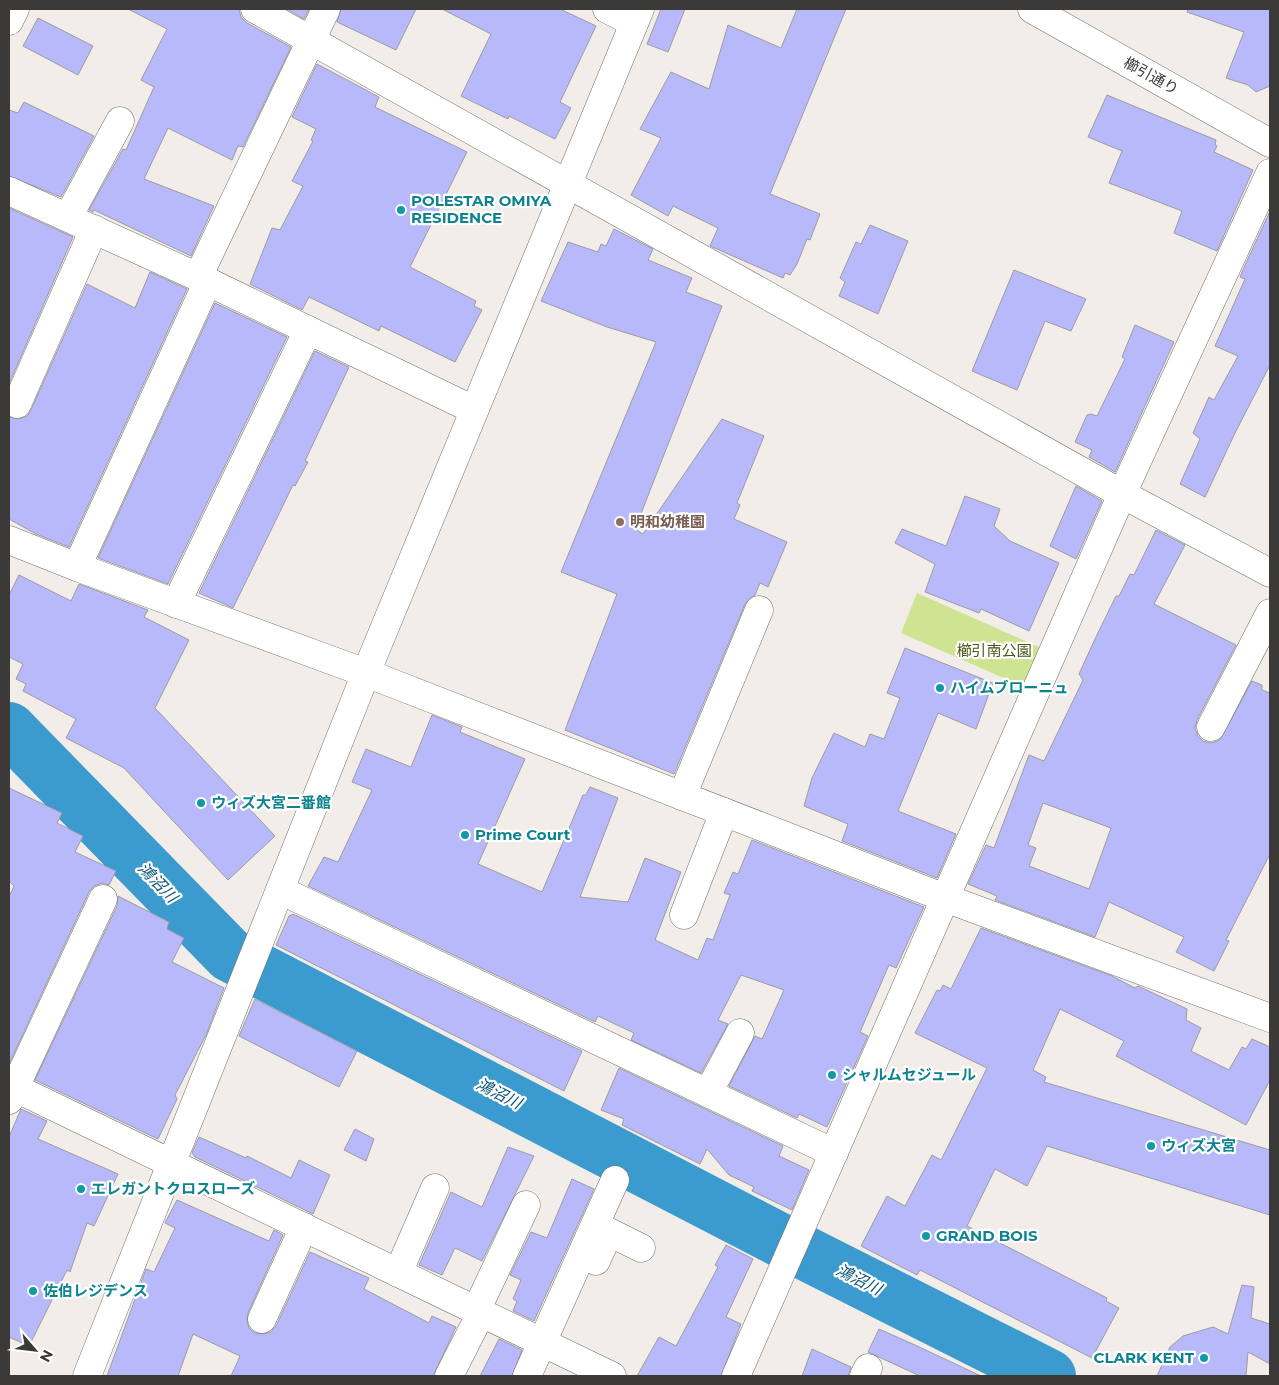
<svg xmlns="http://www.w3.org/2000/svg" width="1279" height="1385" viewBox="0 0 1279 1385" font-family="Montserrat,'Noto Sans JP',sans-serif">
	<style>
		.green { fill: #cfe492 }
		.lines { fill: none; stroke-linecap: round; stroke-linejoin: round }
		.river { stroke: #3b9ace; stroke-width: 54 }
		.building { fill: #b8b9fb; stroke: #9c9ca2; fill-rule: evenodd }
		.minor-casing { stroke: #736f6b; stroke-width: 29 }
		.minor { stroke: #fff; stroke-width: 28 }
		.culture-dot { fill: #0f9aa8; stroke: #fff; stroke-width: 2 }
		.education-dot { fill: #8d6e63; stroke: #fff; stroke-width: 2 }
		.labels { text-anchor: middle; stroke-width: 4.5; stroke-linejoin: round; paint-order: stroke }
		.street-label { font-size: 15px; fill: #3c3a39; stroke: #fff }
		.culture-label { font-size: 15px; font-weight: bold; fill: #0d838f; stroke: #fff; text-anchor: start }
		.education-label { font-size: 15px; font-weight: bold; fill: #785e54; stroke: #fff; text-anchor: start }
		.park-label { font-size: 15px; fill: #485515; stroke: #fff }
		.water-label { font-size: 16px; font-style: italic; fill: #075376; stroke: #fff }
	</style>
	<rect width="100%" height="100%" fill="#f2ede8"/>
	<!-- green -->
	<path class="green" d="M917 593 1041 648 1024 687 901 633Z"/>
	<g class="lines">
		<!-- river -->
		<path class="river" d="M9 729 230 955 811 1256 1049 1376"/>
	</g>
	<!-- building -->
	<g class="building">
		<path d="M128 9H239L241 17 247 23 291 47 243 147 238 146 232 160 168 128 144 179 214 206 191 256 94 210 93 212 89 210 123 149 126 150 154 87 141 80 167 29Z"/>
		<path d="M287 9H309L304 19Z"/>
		<path d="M341 9H416L396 50 337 22Z"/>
		<path d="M442 9H560L596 26 560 102 571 108 555 139 509 116 508 119 461 96 491 34Z"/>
		<path d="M661 9H685L668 52 647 44Z"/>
		<path d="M797 9H846L770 194 820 214 810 240 807 239 797 264 790 275 785 273 783 278 710 246 718 228 673 206 668 216 631 195 661 138 640 129 671 72 709 89 728 25 781 48Z"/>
		<path d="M1188 9H1270V86L1256 92 1248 85 1226 78 1244 32 1187 12Z"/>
		<path d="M38 18 93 46 78 75 23 46Z"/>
		<path d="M317 64 379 97 375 107 467 152 410 267 476 301 474 306 482 310 455 362 381 326 379 331 309 297 302 310 250 284 272 228 280 230 303 186 292 181 313 141 311 140 316 129 292 117Z"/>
		<path d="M1107 95 1216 140 1215 145 1217 146 1214 152 1253 170 1217 251 1174 233 1182 211 1109 183 1122 151 1088 137Z"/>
		<path d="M24 102 94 136 61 197 9 176V110L18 113Z"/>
		<path d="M9 208 73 237 9 384Z"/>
		<path d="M1270 211V365L1235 433 1205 497 1180 484 1200 439 1193 433 1209 397 1214 400 1238 356 1215 346 1245 279 1240 277 1246 263Z"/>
		<path d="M870 225 908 241 878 314 839 296 845 282 840 278 856 242 861 244Z"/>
		<path d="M614 229 653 249 648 260 692 278 686 292 722 306 635 529 643 534 722 419 764 436 737 503 740 505 734 519 787 542 768 587 760 583 755 595 745 604 674 774 565 730 617 594 561 572 656 342 607 327 541 301 568 242 598 252 601 244 606 246Z"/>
		<path d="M1014 270 1086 299 1071 331 1045 321 1017 390 972 371Z"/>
		<path d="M150 272 187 289 69 547 36 534 9 519V417L19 419 27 416 31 410 87 284 135 308Z"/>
		<path d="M215 303 287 337 168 584 98 558Z"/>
		<path d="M1135 325 1174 342 1115 472 1089 457 1092 450 1075 442 1087 415 1091 414 1097 416 1125 359 1122 357Z"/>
		<path d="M315 351 349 367 305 461 308 462 295 486 293 485 233 608 199 593Z"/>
		<path d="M1076 486 1102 501 1076 559 1050 546Z"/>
		<path d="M965 496 1000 509 994 526 1010 541 1059 563 1029 631 981 609 979 613 925 592 935 564 895 543 902 529 946 546Z"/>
		<path d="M1156 530 1185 545 1154 604 1236 645 1197 720 1195 728 1198 736 1203 741 1211 743 1220 740 1252 681 1262 685V690L1270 693V854L1226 940 1229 941 1214 971 1176 952 1184 937 1109 902 1095 937 995 900 997 896 968 884 986 845 994 848 1029 755 1044 761 1083 680 1079 674 1095 639 1116 596H1119L1130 574 1134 575ZM1043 803 1111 828 1089 889 1029 866 1036 848 1028 845Z"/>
		<path d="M19 575 71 601 79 584 148 610 144 617 189 640 155 708 275 836 228 880 124 768 66 738 76 719 23 691 26 684 16 679 23 664 9 657V595Z"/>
		<path d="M905 648 993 683 976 729 938 713 898 811 956 834 937 878 842 841 848 824 804 806 812 778 834 733 865 747 870 734 884 739 900 698 887 693Z"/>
		<path d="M432 715 462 727 460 732 525 759 478 864 542 892 583 795H586L590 787 618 798 580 897 628 902 645 858 681 872 655 940 698 960 707 938 713 940 730 895 724 893 733 872 738 874 752 840 924 907 896 968 889 965 860 1032 868 1036 827 1127 799 1114 797 1118 729 1086 755 1036 762 1039 784 990 741 975 718 1020 728 1024 701 1073 631 1040 634 1033 598 1016 595 1022 308 886 324 857 338 862 372 790 352 782 366 749 411 767Z"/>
		<path d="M9 788 62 813 57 823 83 836 75 852 116 871 109 885 102 883 94 886 89 892 9 1064V897L14 886 9 881Z"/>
		<path d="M118 896 169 922 167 929 184 938 172 962 224 988 206 1035 175 1095 177 1099 158 1139 35 1080 117 906Z"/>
		<path d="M293 914 582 1051 564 1091 276 945 289 916Z"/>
		<path d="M981 928 1112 976 1135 988 1138 986 1187 1009 1186 1020 1201 1028 1191 1051 1229 1070 1242 1047 1246 1049 1252 1039 1270 1047V1080L1246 1125 1116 1056 1124 1041 1060 1009 1033 1070 1046 1077 1044 1082 1270 1150V1215L1047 1146 1027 1186 995 1169 967 1226 1107 1298 1106 1301 1119 1308 1092 1358 920 1270 917 1275 861 1246 887 1196 905 1206 932 1155 941 1160 987 1068 915 1033 937 990 940 991 943 985 951 989Z"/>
		<path d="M255 999 357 1051 339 1087 239 1036Z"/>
		<path d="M619 1068 783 1146 779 1156 809 1170 792 1210 752 1191 754 1187 729 1175 707 1149 700 1164 622 1125 624 1119 601 1110Z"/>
		<path d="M21 1109 47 1121 38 1139 118 1174 94 1226 87 1223 70 1272 67 1270 29 1346 9 1337V1137Z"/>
		<path d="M355 1129 374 1139 366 1161 344 1150Z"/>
		<path d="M199 1137 246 1158 247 1156 291 1178 299 1160 330 1175 313 1214 195 1157 192 1153Z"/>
		<path d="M508 1147 534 1156 482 1261 455 1248 442 1275 419 1265 451 1192 482 1207Z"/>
		<path d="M572 1179 594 1189 534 1321 513 1311 517 1301 513 1299 521 1280 510 1275 531 1232 547 1238Z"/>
		<path d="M177 1200 269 1241 274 1230 283 1235 248 1313 247 1321 249 1328 255 1333 264 1334 271 1332 276 1326 310 1252 369 1278 364 1289 429 1323 432 1316 456 1327 433 1376H231L240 1356 193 1334 178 1376H107L146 1269 154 1272 175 1228 165 1223Z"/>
		<path d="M726 1245 753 1259 726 1317 741 1324 721 1376H637L659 1337 676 1346 718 1267 715 1265Z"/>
		<path d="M1242 1285 1254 1287 1251 1318 1270 1324V1364L1248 1352 1246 1376H1157L1170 1347 1183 1336 1213 1327 1228 1334Z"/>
		<path d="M879 1329 915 1345 981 1376H920L868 1352Z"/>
		<path d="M499 1339 522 1350 512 1376H480Z"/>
		<path d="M812 1349 851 1367 848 1376H802Z"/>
	</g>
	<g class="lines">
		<defs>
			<g id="minor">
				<path d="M255 9 1122 494 1270 573"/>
				<path d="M607 9 634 23"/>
				<path d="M1032 9 1270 143"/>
				<path d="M9 21 15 9"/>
				<path d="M9 191 198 277 474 410"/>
				<path d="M68 217 120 121"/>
				<path d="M198 277 326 9"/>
				<path d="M17 404 94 229"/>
				<path d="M9 540 77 567 366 673 945 898 1270 1018"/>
				<path d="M77 567 208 281"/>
				<path d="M176 604 308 330"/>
				<path d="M1211 727 1270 613"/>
				<path d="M682 796 759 610"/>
				<path d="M280 890 834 1153"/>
				<path d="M684 915 724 812"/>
				<path d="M9 1085 612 1376"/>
				<path d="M708 1093 740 1033"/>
				<path d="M9 1100 103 899"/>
				<path d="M596 1261 609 1232 641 1248"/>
				<path d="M398 1273 435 1188"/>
				<path d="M476 1311 526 1205"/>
				<path d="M262 1319 304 1227"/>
				<path d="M87 1376 366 673 640 9"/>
				<path d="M449 1376 481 1313"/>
				<path d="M527 1376 615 1180"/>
				<path d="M736 1376 1122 494 1270 173"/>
				<path d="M864 1376 868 1368"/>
			</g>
		</defs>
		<!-- minor casing -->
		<use href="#minor" class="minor-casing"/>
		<!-- minor -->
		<use href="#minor" class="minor"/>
	</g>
	<!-- markers -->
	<g class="culture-dot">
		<circle cx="401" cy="210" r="5"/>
		<circle cx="940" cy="688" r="5"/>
		<circle cx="201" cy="803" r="5"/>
		<circle cx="465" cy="835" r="5"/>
		<circle cx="832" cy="1075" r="5"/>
		<circle cx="1151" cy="1146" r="5"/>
		<circle cx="81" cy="1189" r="5"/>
		<circle cx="926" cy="1236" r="5"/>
		<circle cx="33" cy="1291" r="5"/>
		<circle cx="1204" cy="1358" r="5"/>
	</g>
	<circle class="education-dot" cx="620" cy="522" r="5"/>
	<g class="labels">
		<!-- street labels -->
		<g class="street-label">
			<text transform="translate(1151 76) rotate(29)" y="5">櫛引通り</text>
		</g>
		<!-- culture labels -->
		<g class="culture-label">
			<text x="411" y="206">POLESTAR OMIYA<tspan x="411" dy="17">RESIDENCE</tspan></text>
			<text x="950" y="693">ハイムブローニュ</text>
			<text x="211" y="808">ウィズ大宮二番館</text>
			<text x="475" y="840">Prime Court</text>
			<text x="842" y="1080">シャルムセジュール</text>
			<text x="1161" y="1151">ウィズ大宮</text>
			<text x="91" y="1194">エレガントクロスローズ</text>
			<text x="936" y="1241">GRAND BOIS</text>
			<text x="43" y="1296">佐伯レジデンス</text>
			<text x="1194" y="1363" text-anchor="end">CLARK KENT</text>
		</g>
		<!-- education labels -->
		<g class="education-label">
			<text x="630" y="527">明和幼稚園</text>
		</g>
		<!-- park labels -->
		<g class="park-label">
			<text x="994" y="656">櫛引南公園</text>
		</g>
		<!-- water labels -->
		<g class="water-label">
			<text transform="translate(158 882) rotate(46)" y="6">鴻沼川</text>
			<text transform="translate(499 1093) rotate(27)" y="6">鴻沼川</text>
			<text transform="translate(859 1279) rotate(27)" y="6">鴻沼川</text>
		</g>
	</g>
	<!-- border -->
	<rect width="1279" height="1385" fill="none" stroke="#3c3a39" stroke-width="20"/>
	<!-- north arrow -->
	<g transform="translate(35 1350) rotate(118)" stroke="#ffffff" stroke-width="4" paint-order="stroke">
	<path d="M0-4L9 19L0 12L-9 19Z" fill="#3c3a39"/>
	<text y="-8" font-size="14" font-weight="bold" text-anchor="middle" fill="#3c3a39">N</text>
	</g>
</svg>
